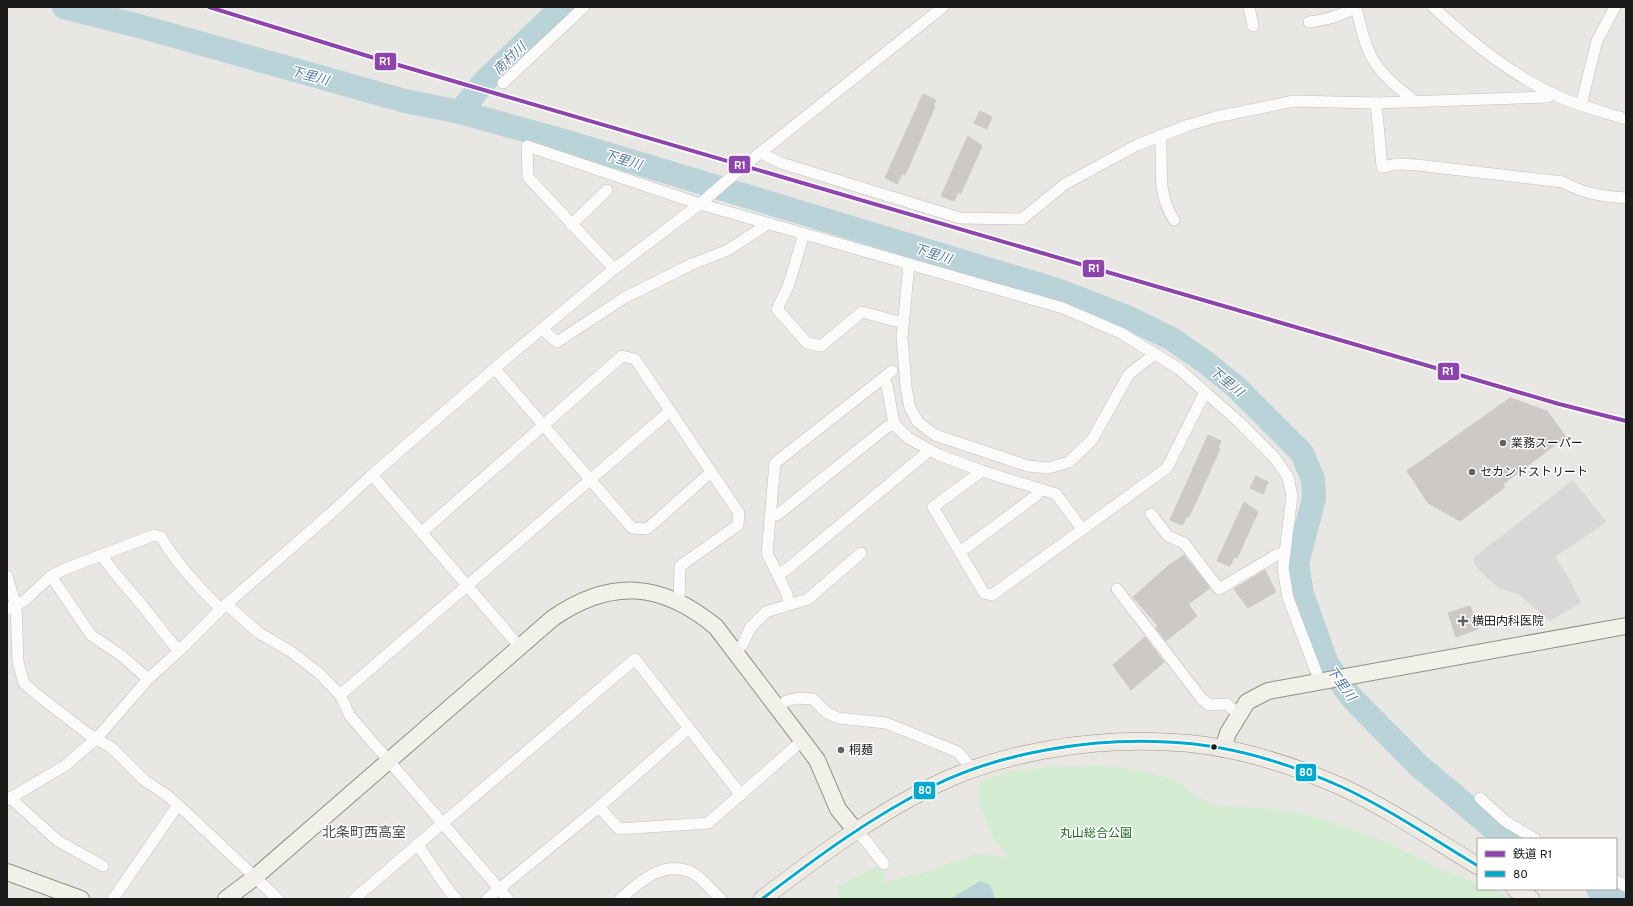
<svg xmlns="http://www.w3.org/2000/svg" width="1633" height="906" viewBox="0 0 1633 906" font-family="Overpass,'Noto Sans JP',sans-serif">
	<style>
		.park { fill: #d4ecd2 }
		.parking { fill: #d9d8d7 }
		.water { fill: #bad3d8 }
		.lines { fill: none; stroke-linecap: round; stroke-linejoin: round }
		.river { stroke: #bad3d8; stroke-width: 24 }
		.building { fill: #ccc9c6; stroke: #ccc9c5 }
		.street-casing { stroke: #c0bfbe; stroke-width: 12 }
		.secondary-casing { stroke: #8f907e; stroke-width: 18 }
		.primary-casing { stroke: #9b9383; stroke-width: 18 }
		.street { stroke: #fcfbfb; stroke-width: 11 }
		.secondary { stroke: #f1f0e9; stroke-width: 16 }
		.primary { stroke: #eeeae4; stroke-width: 17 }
		.bus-1-casing { stroke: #fff; stroke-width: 6 }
		.bus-1 { stroke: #00a9ce; stroke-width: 3 }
		.rail-1-casing { stroke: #fff; stroke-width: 7 }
		.rail-1 { stroke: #8e44ad; stroke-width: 4 }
		.poi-dot { fill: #636261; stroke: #fff; stroke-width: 1.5 }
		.bus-dot { fill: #1b1b1b; stroke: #fff; stroke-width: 1.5 }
		.labels { text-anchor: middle; stroke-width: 3; stroke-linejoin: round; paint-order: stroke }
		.poi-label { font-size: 12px; fill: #1b1b1b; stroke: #fff; text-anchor: start }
		.park-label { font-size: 12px; fill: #18691e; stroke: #fff }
		.water-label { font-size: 13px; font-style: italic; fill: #54799d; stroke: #fff }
		.quarter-label { font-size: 14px; fill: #4e4e4e; stroke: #fff }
		.line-badge { stroke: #fff; stroke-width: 1.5 }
		.badge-label { font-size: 11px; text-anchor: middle; font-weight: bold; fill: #fff }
	</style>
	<rect width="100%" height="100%" fill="#e9e7e3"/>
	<!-- park -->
	<path class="park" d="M1098 766 1135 769 1170 778 1181 783 1197 797 1218 806 1279 809 1330 821 1391 844 1429 864 1478 884V889H1493L1513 899H839L838 886 882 864 886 882 923 873 975 854 1009 857 994 840 979 804V782L1011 771 1053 767Z"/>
	<!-- parking -->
	<path class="parking" d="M1573 480 1607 522 1555 557 1570 580 1581 603 1550 621 1518 594 1498 588 1476 567 1473 558Z"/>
	<!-- water -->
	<path class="water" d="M980 881 990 885 995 898 950 899Z"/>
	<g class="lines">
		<!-- river -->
		<g class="river">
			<path d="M64 7 139 26 405 101 460 112 571 143 1057 290 1129 318 1172 339 1205 362 1235 386 1302 453 1313 479 1314 498 1297 564 1302 594 1327 664 1352 698 1418 765 1492 827 1510 839"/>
			<path d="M460 112 484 82 562 7"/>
			<path d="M1598 889 1618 899"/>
		</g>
	</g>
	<!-- building -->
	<g class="building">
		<path d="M923 94 936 100 933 106 935 107 933 111 905 175 902 174 897 184 885 178Z"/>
		<path d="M980 111 992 117 987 129 974 123Z"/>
		<path d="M968 136 982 146 961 193 958 192 954 201 941 196Z"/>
		<path d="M1510 398 1547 411 1566 437 1503 484 1505 487 1460 521 1428 503 1407 471Z"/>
		<path d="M1208 435 1221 441 1218 448 1220 449 1189 517 1187 516 1182 525 1170 520Z"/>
		<path d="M1256 476 1268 482 1263 494 1250 488Z"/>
		<path d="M1244 502 1258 512 1237 558 1234 557 1230 566 1217 561Z"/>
		<path d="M1184 555 1210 588 1188 604 1197 616 1166 641 1156 628 1158 626 1133 597 1168 566Z"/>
		<path d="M1265 570 1276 592 1248 608 1234 589Z"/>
		<path d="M1470 606 1478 629 1456 637 1448 613Z"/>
		<path d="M1145 637 1164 662 1131 690 1113 665Z"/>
	</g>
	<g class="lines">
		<defs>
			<g id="street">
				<path d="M1249 7 1253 26"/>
				<path d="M1356 7C1367 54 1371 68 1411 98L1412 101"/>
				<path d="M1433 7C1469 40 1506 71 1551 93 1574 105 1601 111 1626 119"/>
				<path d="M1309 22C1327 20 1341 16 1356 7"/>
				<path d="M503 83 584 7"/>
				<path d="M1376 103 1382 167 1398 164 1417 165 1563 182C1585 194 1601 196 1626 198"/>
				<path d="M1581 105 1597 41 1615 7"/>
				<path d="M1160 135C1164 168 1155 189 1174 220"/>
				<path d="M761 153 781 163 960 218 1022 219 1065 184 1137 145 1189 125 1216 117 1294 101 1376 103 1548 97 1551 93"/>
				<path d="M571 225 607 190"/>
				<path d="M804 234 788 287 777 309 807 343 821 346 862 312 903 323"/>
				<path d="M909 264 902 337 906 387 910 408 918 422 935 435 1028 466 1048 468 1069 462 1092 440 1129 374 1155 354"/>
				<path d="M614 269 528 177 527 146 700 204 1063 308 1121 333 1179 369 1239 422 1274 457 1288 477 1292 496 1283 568 1288 598 1320 682"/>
				<path d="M542 329 557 342 624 298 690 265 728 250 769 223"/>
				<path d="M495 369 632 528 647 529 711 472"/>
				<path d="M883 378 887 385 894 424 908 438 939 455 982 471 1056 494 1082 529"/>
				<path d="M982 471 933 507 984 593 992 595 1167 468 1205 392"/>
				<path d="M372 475 519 646"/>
				<path d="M1151 514 1168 536 1184 543 1219 589 1278 554H1285"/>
				<path d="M770 515H777L887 427 894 424"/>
				<path d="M422 532 622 356 635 359 739 513 738 525 680 566 679 601"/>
				<path d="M960 552 1037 495 1040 489"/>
				<path d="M102 555C110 569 120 579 130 591 147 610 162 632 179 651"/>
				<path d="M778 574 786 570 930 450"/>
				<path d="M7 576 16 606 18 662 24 683 35 693 88 734 112 748 144 780 168 796 190 816 278 899"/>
				<path d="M51 576 91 635 122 656 148 679"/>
				<path d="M1117 589 1202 699 1209 705 1227 704 1238 714"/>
				<path d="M226 604 259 633 290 651 320 674 340 695 350 716 508 899"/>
				<path d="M789 604 787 594 767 553 775 463 892 371"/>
				<path d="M7 609 24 601 51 576 65 569 154 535 161 537C177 564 198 587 221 609"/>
				<path d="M735 652 743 644 750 628 766 612 808 599 861 553"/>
				<path d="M340 695 670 411"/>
				<path d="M777 708 786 701 798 698 813 699 827 713 838 718 886 723 958 752 973 770"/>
				<path d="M12 797 17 804 58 841 103 866"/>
				<path d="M1480 798 1505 821 1535 839"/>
				<path d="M7 800 66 765 97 738 148 679 179 651 221 609 330 514 372 475 509 356 614 269 700 204 745 165 943 7"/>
				<path d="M599 807 619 829 708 823 802 741"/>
				<path d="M855 830 866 841 884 864"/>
				<path d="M417 844C431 863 441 882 456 899"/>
				<path d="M1616 881 1626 886"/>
				<path d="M113 899 178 805"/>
				<path d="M354 899 635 659 741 795"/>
				<path d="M487 899 599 807 689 728"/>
				<path d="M620 899C640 882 662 860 691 872 702 877 712 891 721 899"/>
			</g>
			<g id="secondary">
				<path d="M1223 749 1228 733 1247 702 1268 691 1626 626"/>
				<path d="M7 872 81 899"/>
				<path d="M226 899 254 878 553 618C611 578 662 582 716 627L817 760 838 809 855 830"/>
			</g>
			<g id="primary">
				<path d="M1515 889 1531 899"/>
				<path d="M762 899C817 857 871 817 933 786 1001 752 1092 738 1167 742 1226 744 1288 763 1342 787 1389 809 1433 839 1478 866"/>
			</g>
		</defs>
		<!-- street casing -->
		<use href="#street" class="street-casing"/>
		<!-- secondary casing -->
		<use href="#secondary" class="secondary-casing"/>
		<!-- primary casing -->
		<use href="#primary" class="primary-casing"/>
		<!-- street -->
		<use href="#street" class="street"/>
		<!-- secondary -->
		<use href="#secondary" class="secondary"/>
		<!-- primary -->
		<use href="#primary" class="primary"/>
		<defs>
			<path id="bus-1" d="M762 899C817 857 871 817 933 786 1001 752 1092 738 1167 742 1226 744 1288 763 1342 787 1389 809 1433 839 1478 866"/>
		</defs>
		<!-- bus-1 casing -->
		<use href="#bus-1" class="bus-1-casing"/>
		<!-- bus-1 -->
		<use href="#bus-1" class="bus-1"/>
		<defs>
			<path id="rail-1" d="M209 7 371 57 1559 404 1626 421"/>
		</defs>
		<!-- rail-1 casing -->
		<use href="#rail-1" class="rail-1-casing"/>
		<!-- rail-1 -->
		<use href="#rail-1" class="rail-1"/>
	</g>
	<!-- markers -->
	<g class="poi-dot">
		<circle cx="1503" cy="443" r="4"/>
		<circle cx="1472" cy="472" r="4"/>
		<path d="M1461 615h4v4h4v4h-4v4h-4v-4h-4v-4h4z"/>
		<circle cx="841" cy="750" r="4"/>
	</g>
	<circle class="bus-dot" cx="1214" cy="747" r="3.5"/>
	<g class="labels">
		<!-- poi labels -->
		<g class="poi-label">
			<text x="1511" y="447">業務スーパー</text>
			<text x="1480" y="476">セカンドストリート</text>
			<text x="1472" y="625">横田内科医院</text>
			<text x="849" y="754">桐麺</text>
		</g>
		<!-- park labels -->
		<g class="park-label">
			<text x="1096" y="837">丸山総合公園</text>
		</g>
		<!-- water labels -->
		<g class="water-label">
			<text transform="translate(509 58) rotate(-44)" y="5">南村川</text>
			<text transform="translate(310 75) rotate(15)" y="5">下里川</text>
			<text transform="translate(623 159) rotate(17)" y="5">下里川</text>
			<text transform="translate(933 253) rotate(17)" y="5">下里川</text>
			<text transform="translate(1227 381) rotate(39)" y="5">下里川</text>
			<text transform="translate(1342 683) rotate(54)" y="5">下里川</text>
		</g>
		<!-- quarter labels -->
		<g class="quarter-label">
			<text x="364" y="837">北条町西高室</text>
		</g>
	</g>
	<g class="line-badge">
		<rect x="374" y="52" width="23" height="19" rx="4" fill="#8e44ad"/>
		<rect x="728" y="155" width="23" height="19" rx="4" fill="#8e44ad"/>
		<rect x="1082" y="259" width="23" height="19" rx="4" fill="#8e44ad"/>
		<rect x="1437" y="362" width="23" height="19" rx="4" fill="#8e44ad"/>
		<rect x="1295" y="763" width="22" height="19" rx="4" fill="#00a9ce"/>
		<rect x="913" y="781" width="23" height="19" rx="4" fill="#00a9ce"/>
	</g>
	<g class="badge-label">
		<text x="385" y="65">R1</text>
		<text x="740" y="169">R1</text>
		<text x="1094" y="272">R1</text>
		<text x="1448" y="375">R1</text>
		<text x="1306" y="776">80</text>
		<text x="925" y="794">80</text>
	</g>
	<!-- border -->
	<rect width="1633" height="906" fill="none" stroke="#1b1b1b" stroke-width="16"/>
	<!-- legend -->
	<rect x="1477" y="838" width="140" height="52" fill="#ffffff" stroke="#a4a4a4"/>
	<rect x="1485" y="851" width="20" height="6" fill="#8e44ad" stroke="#a4a4a4"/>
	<text x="1513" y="858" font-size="12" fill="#1b1b1b">鉄道 R1</text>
	<rect x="1485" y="871" width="20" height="6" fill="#00a9ce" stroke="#a4a4a4"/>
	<text x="1513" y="878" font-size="12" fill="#1b1b1b">80</text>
</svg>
